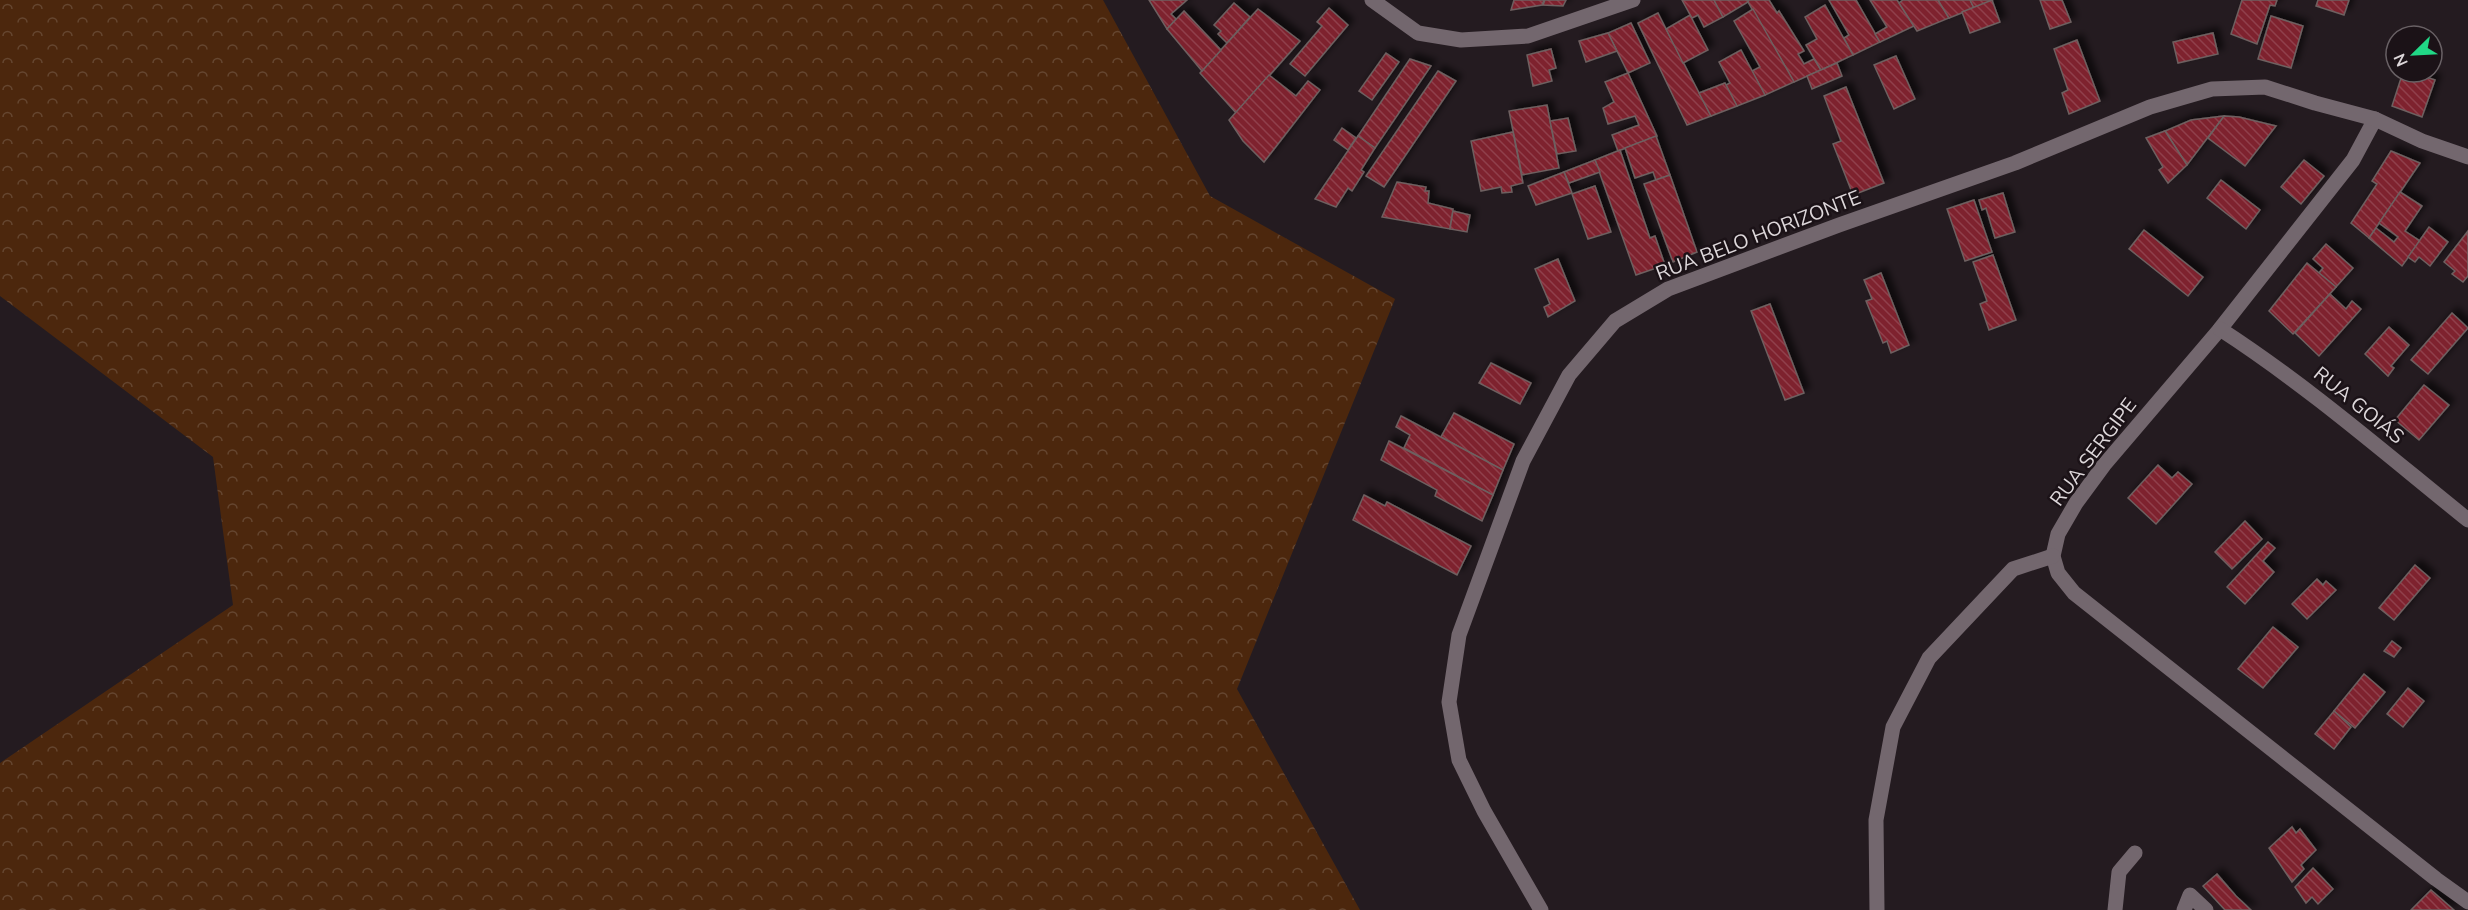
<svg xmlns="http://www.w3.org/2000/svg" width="2468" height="910" viewBox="0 0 2468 910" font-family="'Nunito Sans',sans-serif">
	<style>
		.forest { fill: url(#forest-crowns) }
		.building { fill: url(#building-back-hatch); stroke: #6e6060; stroke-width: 1.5; filter: url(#shadow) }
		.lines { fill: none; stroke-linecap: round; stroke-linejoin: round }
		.street { stroke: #73676e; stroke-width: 15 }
		.labels { text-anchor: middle; stroke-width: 5; stroke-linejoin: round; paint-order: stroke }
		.street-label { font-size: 20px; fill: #ddd7da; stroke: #1b1217 }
	</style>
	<defs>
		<pattern id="forest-crowns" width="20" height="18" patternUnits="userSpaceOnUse" patternTransform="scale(1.5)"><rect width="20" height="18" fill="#4c270d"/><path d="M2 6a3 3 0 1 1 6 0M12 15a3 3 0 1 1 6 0" fill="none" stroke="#654630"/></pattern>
		<pattern id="building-back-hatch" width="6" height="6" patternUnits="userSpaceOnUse" patternTransform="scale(1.5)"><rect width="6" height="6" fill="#7e212e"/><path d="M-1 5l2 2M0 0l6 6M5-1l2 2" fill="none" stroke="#90404c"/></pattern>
		<filter id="shadow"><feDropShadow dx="5.5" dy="-5.5" stdDeviation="3" flood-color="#0009"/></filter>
	</defs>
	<rect width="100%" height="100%" fill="#241b20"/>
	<!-- forest -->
	<path class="forest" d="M0 0H1103L1210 196 1395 299 1237 689 1360 910H0V763L233 605 213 457 0 296Z"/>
	<!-- building -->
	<g class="building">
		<path d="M1149 0H1187L1171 14 1176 19 1167 29Z"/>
		<path d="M1514 0H1544L1542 5 1511 10Z"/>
		<path d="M1545 0H1566L1563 6 1543 5Z"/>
		<path d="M1682 0H1714L1723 17 1704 27 1698 15 1692 18Z"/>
		<path d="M1714 0H1747L1748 2 1723 17Z"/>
		<path d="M1749 0H1769L1777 13 1779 11 1804 51 1798 54 1804 64 1814 59 1821 70 1794 82 1748 2Z"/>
		<path d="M1829 0H1856L1880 42 1853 55 1844 38 1849 35Z"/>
		<path d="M1870 0H1897L1914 26 1880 42 1875 34 1887 27Z"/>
		<path d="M1903 0H1938L1949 18 1917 31 1899 3Z"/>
		<path d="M1938 0H1970L1974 8 1949 18Z"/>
		<path d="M1970 0H1993L1974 8Z"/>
		<path d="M1992 0 2000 22 1970 33 1962 12Z"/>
		<path d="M2040 0H2062L2071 22 2050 29Z"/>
		<path d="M2242 0H2277L2275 6 2270 5 2257 44 2231 34Z"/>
		<path d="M2318 0H2349L2344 15 2316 6Z"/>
		<path d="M1234 3 1250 17 1227 43 1218 34 1221 31 1214 25Z"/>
		<path d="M1825 5 1853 55 1821 70 1806 45 1817 39 1805 17Z"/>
		<path d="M1329 8 1348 25 1305 76 1290 64 1322 26 1317 22Z"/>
		<path d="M1258 9 1300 41 1236 113 1200 73Z"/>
		<path d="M1753 9 1794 82 1765 95 1752 71 1760 67 1734 21Z"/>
		<path d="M1184 11 1221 50 1202 71 1167 29Z"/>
		<path d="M1658 13 1666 29 1711 116 1687 125 1638 23Z"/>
		<path d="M1690 15 1708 50 1683 63 1666 29Z"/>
		<path d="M2271 16 2303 26 2291 68 2258 59Z"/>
		<path d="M1631 23 1650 63 1628 73 1608 33Z"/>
		<path d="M1608 33 1617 51 1586 62 1579 41Z"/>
		<path d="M2213 33 2218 54 2178 63 2173 42Z"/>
		<path d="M2077 40 2100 101 2069 114 2062 93 2068 90 2054 49Z"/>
		<path d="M1551 49 1556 68 1549 70 1552 81 1533 86 1527 55Z"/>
		<path d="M1741 50 1765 95 1737 106 1726 85 1730 83 1719 62Z"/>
		<path d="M1386 53 1399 62 1372 100 1359 91Z"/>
		<path d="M1896 56 1915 99 1894 109 1874 65Z"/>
		<path d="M1410 59 1431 66 1375 148 1358 136Z"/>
		<path d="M1837 63 1842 76 1812 89 1807 76Z"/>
		<path d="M1438 71 1456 81 1384 187 1366 176Z"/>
		<path d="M2403 72H2411L2435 80 2422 117 2392 106Z"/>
		<path d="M1628 73 1657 136 1618 151 1612 135 1639 125 1635 116 1608 124 1603 108 1614 102 1605 82Z"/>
		<path d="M1269 75 1296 96 1308 81 1320 90 1264 162 1243 141 1229 120Z"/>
		<path d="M1725 83 1737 106 1711 116 1699 93Z"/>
		<path d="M1846 87 1884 183 1853 195 1833 144 1841 141 1824 96Z"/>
		<path d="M1547 105 1559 168 1522 175 1509 111Z"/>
		<path d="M2224 116 2239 117 2276 126 2245 166 2208 138Z"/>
		<path d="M2224 116 2187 165 2165 131 2191 120Z"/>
		<path d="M1568 118 1576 151 1557 154 1550 121Z"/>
		<path d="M1342 128 1356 138 1348 150 1334 140Z"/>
		<path d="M2165 131 2187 165 2168 183 2159 170 2163 167 2146 138Z"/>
		<path d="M1513 132 1523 183 1511 186 1512 192 1502 193 1501 187 1481 191 1471 141Z"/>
		<path d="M1358 136 1375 148 1361 170 1364 172 1352 191 1348 188 1336 207 1315 199Z"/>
		<path d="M1656 136 1670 175 1656 180 1653 172 1635 178 1625 148Z"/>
		<path d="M1620 150 1650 238 1655 236 1665 265 1636 275 1595 160Z"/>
		<path d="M2391 151 2420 163 2369 238 2351 223 2377 184 2372 181Z"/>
		<path d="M1595 160 1600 172 1569 183 1564 172Z"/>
		<path d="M2304 160 2324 176 2301 204 2281 187Z"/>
		<path d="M1564 172 1572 193 1536 205 1528 186Z"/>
		<path d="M1670 175 1697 252 1673 262 1644 184Z"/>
		<path d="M2221 180 2260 210 2246 229 2207 198Z"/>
		<path d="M1397 182 1426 187 1425 191H1429L1428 203 1453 209 1450 229 1382 217Z"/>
		<path d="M1595 186 1611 232 1588 239 1572 194Z"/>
		<path d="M2400 192 2422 206 2405 231 2420 241 2402 266 2369 238 2376 228 2394 242 2398 237 2379 223Z"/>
		<path d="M2003 193 2015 232 1995 238 1986 208 1982 210 1979 200Z"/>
		<path d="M1974 200 1992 252 1965 261 1947 209Z"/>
		<path d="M1453 211 1470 215 1467 232 1450 229Z"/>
		<path d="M2429 227 2448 242 2430 266 2419 257 2415 262 2408 257Z"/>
		<path d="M2144 230 2203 277 2188 296 2129 249Z"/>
		<path d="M2468 231V276L2463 282 2452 274 2455 271 2444 262Z"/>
		<path d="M2326 244 2353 268 2336 287 2319 273 2323 268 2313 259Z"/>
		<path d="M1993 255 2016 320 1989 330 1980 304 1987 301 1973 262Z"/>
		<path d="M1558 259 1575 301 1548 317 1544 307 1550 304 1535 269Z"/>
		<path d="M2307 263 2336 287 2293 334 2269 311Z"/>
		<path d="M1881 273 1909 345 1891 353 1887 341 1883 343 1866 301 1872 299 1864 280Z"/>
		<path d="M2330 294 2346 309 2352 301 2361 309 2319 356 2295 333Z"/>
		<path d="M1770 304 1804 393 1785 400 1751 311Z"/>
		<path d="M2452 313 2468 328 2428 374 2411 360Z"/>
		<path d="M2389 327 2409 345 2391 366 2394 368 2388 376 2365 354Z"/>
		<path d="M1491 363 1531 383 1520 404 1479 383Z"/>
		<path d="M2424 385 2449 405 2419 440 2395 420Z"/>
		<path d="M1454 413 1514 444 1503 470 1441 437Z"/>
		<path d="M1401 416 1503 470 1493 495 1404 448 1410 435 1396 427Z"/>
		<path d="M1389 441 1493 495 1482 521 1435 496 1437 490 1381 460Z"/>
		<path d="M2158 465 2172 478 2178 472 2192 484 2156 524 2128 498Z"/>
		<path d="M1364 495 1385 506 1387 502 1471 546 1457 575 1353 520Z"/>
		<path d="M2245 521 2262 539 2232 569 2215 552Z"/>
		<path d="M2268 542 2275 548 2263 561 2274 572 2245 604 2227 587Z"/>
		<path d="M2415 565 2430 578 2394 620 2379 608Z"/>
		<path d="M2317 579 2323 585 2326 581 2336 590 2307 619 2292 604Z"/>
		<path d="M2273 627 2298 647 2263 688 2238 669Z"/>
		<path d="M2392 641 2401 648 2394 657 2384 651Z"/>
		<path d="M2364 674 2385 692 2355 728 2334 711Z"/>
		<path d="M2408 688 2424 701 2403 727 2387 714Z"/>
		<path d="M2334 711 2351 727 2334 749 2315 734Z"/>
		<path d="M2292 827 2296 833 2300 829 2316 850 2301 865 2304 869 2292 882 2269 848Z"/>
		<path d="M2313 868 2333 889 2318 904 2312 897 2306 903 2295 887Z"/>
		<path d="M2217 874 2236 896 2251 910H2225L2203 886Z"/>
		<path d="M2431 890 2454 910H2411Z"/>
	</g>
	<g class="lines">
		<!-- street -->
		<g class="street">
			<path d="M1372 0 1418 33 1461 40 1528 36 1633 0"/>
			<path d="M2375 119 2353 160 2220 329 2104 465 2076 503 2058 534 2053 556 2058 573 2074 593 2436 879 2468 902"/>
			<path d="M2220 329C2308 386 2386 454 2468 520"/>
			<path d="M1541 910 1484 811 1459 760 1449 702 1459 635 1523 461 1569 375 1615 321 1668 289 1839 225 2015 163 2150 107 2212 89 2265 87 2315 103 2375 119 2422 141 2468 157"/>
			<path d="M1877 910 1876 820 1893 727 1929 658 2013 569 2053 556"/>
			<path d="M2115 910 2119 872 2135 853"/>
			<path d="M2184 910 2190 895 2206 910"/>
		</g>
	</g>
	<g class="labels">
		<!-- street labels -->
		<g class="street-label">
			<text transform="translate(1758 235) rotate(-21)" y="7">RUA BELO HORIZONTE</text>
			<text transform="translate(2359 405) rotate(39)" y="7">RUA GOIÁS</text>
			<text transform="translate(2093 452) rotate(-53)" y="7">RUA SERGIPE</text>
		</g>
	</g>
	<!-- north arrow -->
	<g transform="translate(2414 54) rotate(246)"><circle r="28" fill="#1b1217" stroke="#696165" stroke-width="1.5"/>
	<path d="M0-4.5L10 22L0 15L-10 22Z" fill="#21d887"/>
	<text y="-9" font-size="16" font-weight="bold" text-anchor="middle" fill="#ddd7da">N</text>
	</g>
</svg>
